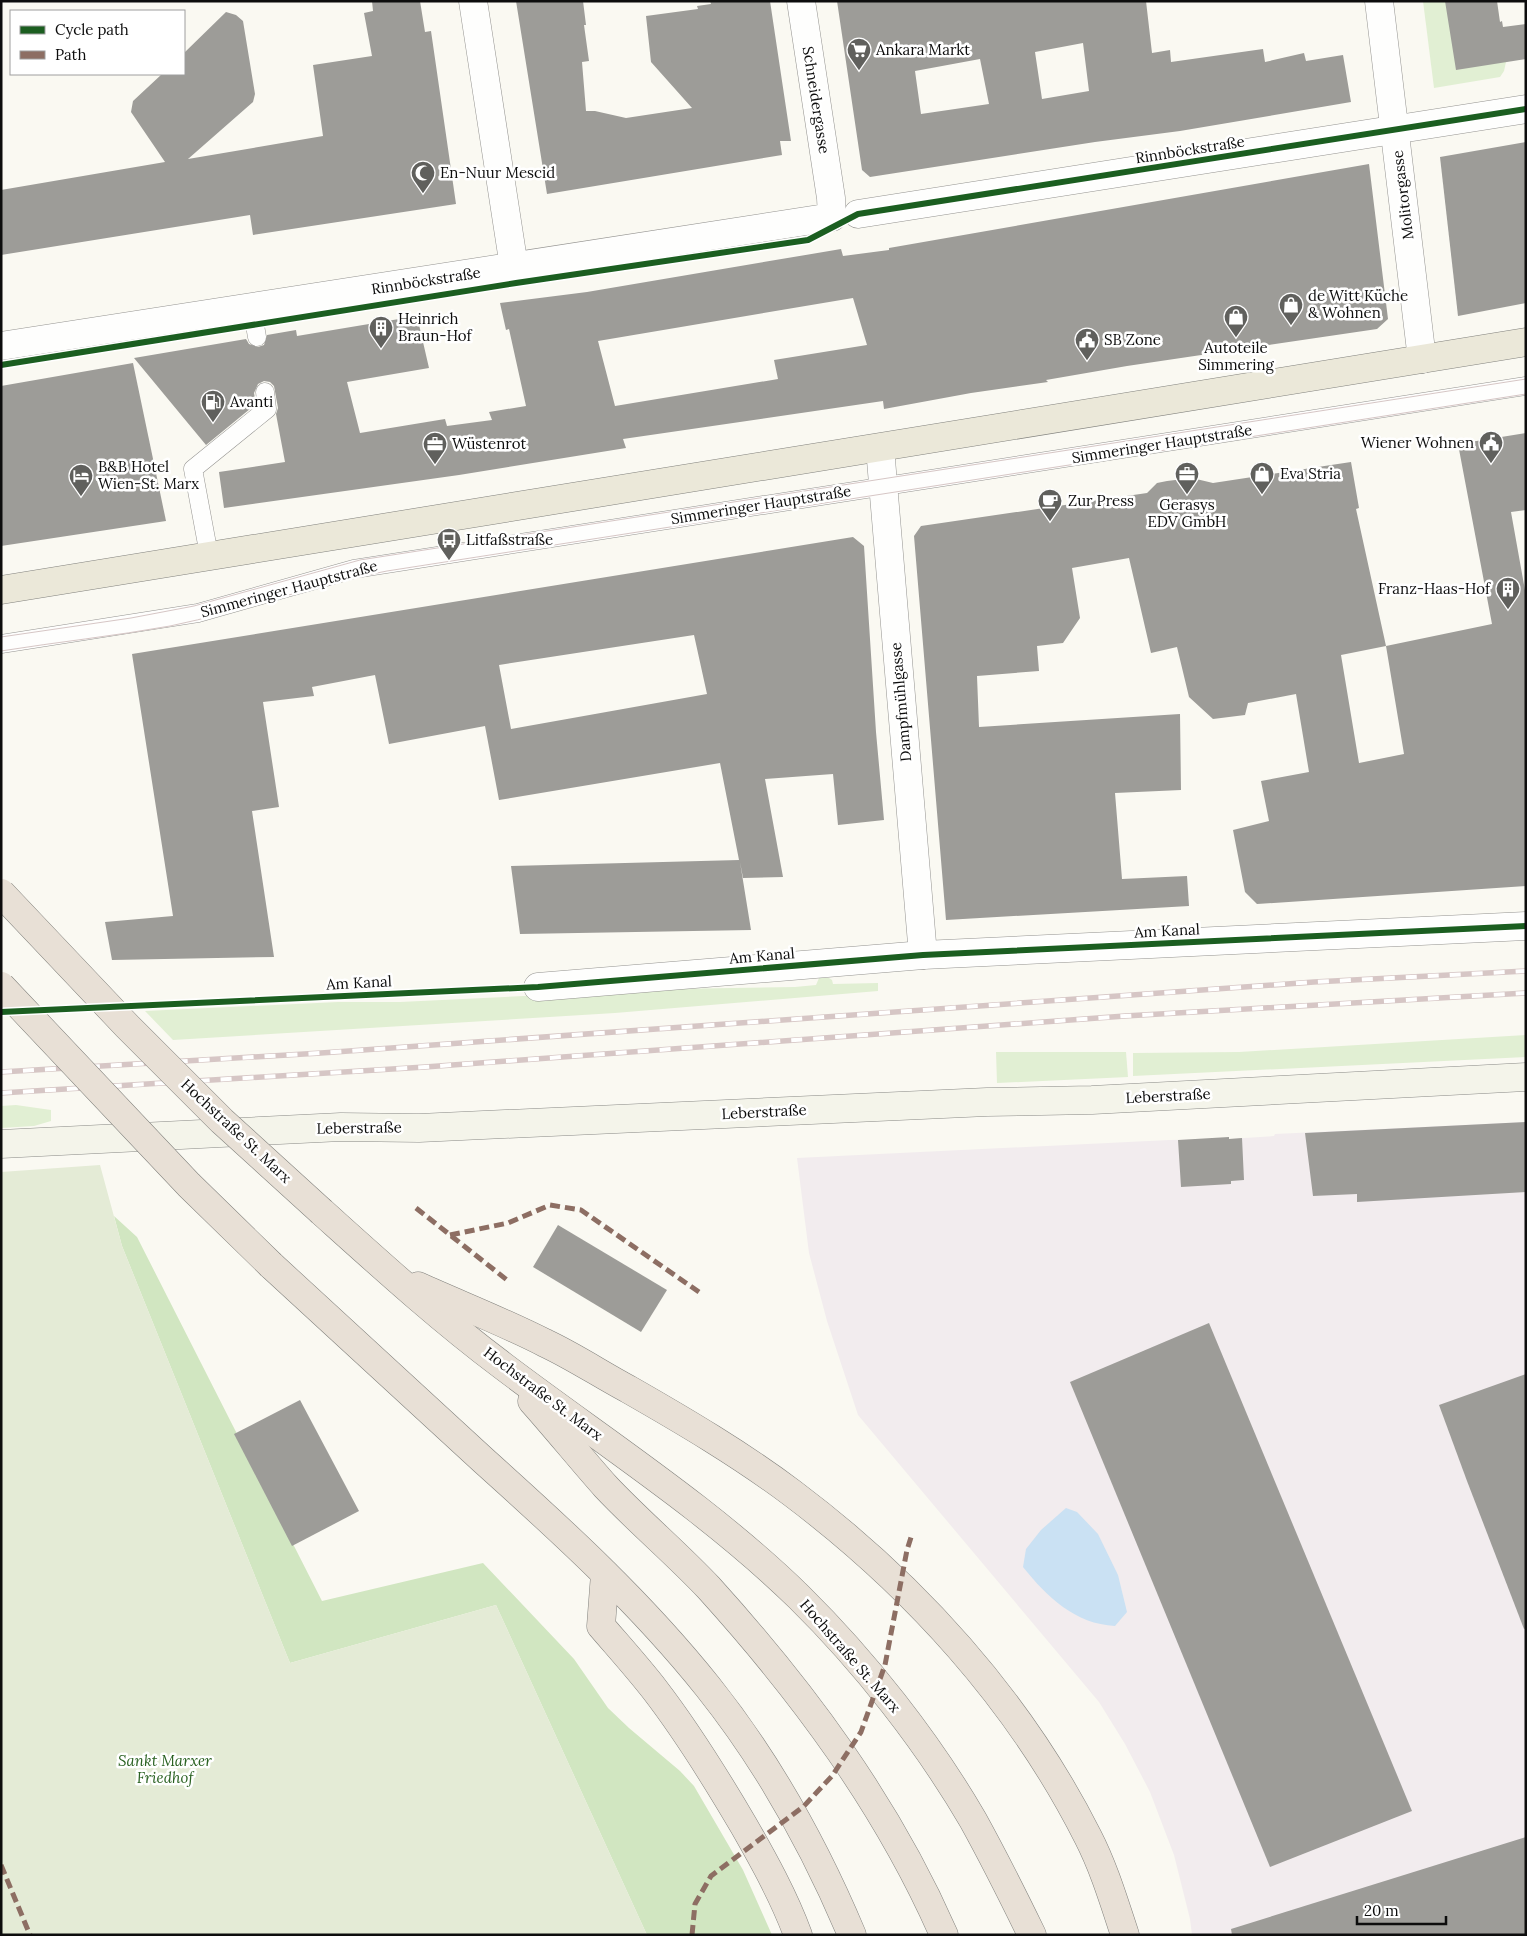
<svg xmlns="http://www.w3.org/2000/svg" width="1527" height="1936" viewBox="0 0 1527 1936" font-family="Lora,serif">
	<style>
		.industrial { fill: #f2ecee }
		.green { fill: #e1efd3 }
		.forest { fill: #d1e6c1 }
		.cemetery { fill: #e4ebd6 }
		.water { fill: #cae1f3 }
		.building { fill: #9d9c98; fill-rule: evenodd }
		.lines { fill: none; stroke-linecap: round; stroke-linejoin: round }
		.lane-casing { stroke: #949390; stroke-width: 19 }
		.street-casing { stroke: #949390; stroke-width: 29 }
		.secondary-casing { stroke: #8a8a87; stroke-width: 29 }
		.primary-casing { stroke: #81817d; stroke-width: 29 }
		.highway-casing { stroke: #81817d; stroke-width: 29 }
		.lane { stroke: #fefefd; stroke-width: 18 }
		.street { stroke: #fefefd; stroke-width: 28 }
		.secondary { stroke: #f4f4ea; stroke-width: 28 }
		.primary { stroke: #ebe8d9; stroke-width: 28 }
		.highway { stroke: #e8e0d6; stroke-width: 28 }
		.tram { stroke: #d6c6c5; stroke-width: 1 }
		.rail-casing { stroke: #d6c6c5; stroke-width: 5.5 }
		.rail { stroke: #fff; stroke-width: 4; stroke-dasharray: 11; stroke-linecap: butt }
		.highway-bridge-casing { stroke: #81817d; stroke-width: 29; stroke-linecap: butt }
		.highway-bridge { stroke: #e8e0d6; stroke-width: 28 }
		.quiet { stroke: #8d6e63; stroke-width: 5; stroke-dasharray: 10 5; stroke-linecap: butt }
		.cycleway-casing { stroke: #fff; stroke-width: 9 }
		.cycleway { stroke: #1b5e20; stroke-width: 6 }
		.labels { text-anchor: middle; stroke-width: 5; stroke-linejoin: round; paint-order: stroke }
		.poi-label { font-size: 15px; fill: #0d0d0d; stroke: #fff; text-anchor: start }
		.street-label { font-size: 15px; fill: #0d0d0d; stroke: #fff }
		.park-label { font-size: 15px; font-style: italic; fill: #296121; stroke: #fff }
	</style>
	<rect width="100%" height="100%" fill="#faf9f2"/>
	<!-- industrial -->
	<path class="industrial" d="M1526 1122V1935H1192L1190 1919 1174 1855 1150 1792 1125 1744 1099 1702 858 1415 827 1321 809 1253 797 1158 1169 1140 1229 1139 1274 1136 1275 1134Z"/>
	<!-- green -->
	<g class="green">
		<path d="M1423 1H1445L1506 62 1504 71 1500 77 1434 88Z"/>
		<path d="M819 978H829L832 980 833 984 878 983V991L615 1013 173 1040 145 1011 338 1002H400L669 989 795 987 816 985Z"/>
		<path d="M1526 1035V1057L1133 1076V1053L1239 1052Z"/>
		<path d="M996 1052H1126L1128 1077 997 1083Z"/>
		<path d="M16 1105 51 1110V1121L34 1126 1 1128V1106Z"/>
	</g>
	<!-- forest -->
	<path class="forest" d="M114 1216 137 1237 322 1601 483 1563 574 1659 608 1708 629 1728 680 1771 694 1786 743 1870 772 1935H647L496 1605 290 1663 122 1246Z"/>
	<!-- cemetery -->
	<path class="cemetery" d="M100 1165 122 1246 290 1663 496 1605 647 1935H1V1172Z"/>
	<!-- water -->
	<path class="water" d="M1066 1508 1077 1512 1098 1534 1118 1575 1127 1612 1115 1626C1075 1624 1047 1597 1023 1567L1026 1549 1041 1530Z"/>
	<!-- building -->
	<g class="building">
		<path d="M372 1H420L425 32 431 31 456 204 253 235 250 215 1 255V190L165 162 131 112 133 101 162 74H184V53L226 12 236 15 243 21 255 94 253 102 188 159 323 136 313 65 372 56 364 13 373 11Z"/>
		<path d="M516 1H583L586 25H584L589 61 582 62 586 111H595L626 118 692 108 651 62 646 16 698 9 697 6 711 4 710 1H770L791 141H780L782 155 547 194Z"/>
		<path d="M837 1H1146L1152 53 1170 50 1171 62 1263 49 1265 62 1304 53 1306 61 1343 55 1351 102 1180 131 1095 142 870 177 862 170ZM1083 43 1089 91 1042 99 1035 52ZM980 59 989 104 921 114 915 71Z"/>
		<path d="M1445 1H1497L1500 22 1502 21 1503 27 1526 24V59L1456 70Z"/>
		<path d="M1526 142V303L1458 316 1440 157Z"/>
		<path d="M1369 164 1388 319 1377 329 1127 366 1046 380 1048 382 971 393 884 409 883 401 623 439 626 448 459 475 224 508 219 472 285 462 276 414 278 408 274 386 270 382 264 381 258 384 254 393 256 404 206 445 134 358 246 339 249 344 258 347 264 345 267 335 296 330 297 336 417 316 429 368 347 382 360 433 445 419 447 426 492 420 489 412 526 406 509 329 506 330 500 303 587 292 841 249 843 256 889 250V248ZM853 298 867 345 774 360 778 379 615 406 598 341Z"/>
		<path d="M133 363 166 521 1 546V386Z"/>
		<path d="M1526 433V510L1511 512 1526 596V886L1257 904 1245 892 1233 830 1269 821 1261 781 1309 772 1296 694 1248 703 1245 715 1213 719 1189 697 1177 647 1151 653 1129 558 1072 568 1080 618 1063 643 1037 646 1039 671 977 676 979 727 1180 714 1181 790 1115 793 1122 879 1187 876 1189 906 946 920 914 536 921 526 1147 493 1157 483 1167 481 1192 478 1213 483 1351 462 1359 508 1356 509 1386 646 1492 624 1458 444ZM1386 646 1404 754 1359 763 1341 655Z"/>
		<path d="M853 537 864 546 876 732 884 820 838 825 833 774 765 779 783 877 743 878 740 862 751 930 520 934 511 866 739 860 720 763 499 800 485 726 389 744 375 675 312 687 314 696 263 702 279 807 252 811 274 957 112 960 105 922 173 916 132 654ZM694 635 707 694 511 729 499 665Z"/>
		<path d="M1526 1122V1192L1357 1202V1194L1313 1196 1305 1133Z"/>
		<path d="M1229 1137V1139L1242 1138 1244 1180 1231 1181V1184L1181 1187 1178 1140Z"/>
		<path d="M558 1225 667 1290 641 1332 533 1267Z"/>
		<path d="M1209 1323 1412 1811 1270 1867 1070 1382Z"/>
		<path d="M1526 1374V1628L1524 1629 1467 1481 1439 1405Z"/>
		<path d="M300 1400 359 1511 292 1546 234 1434Z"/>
		<path d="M1526 1837V1935H1232L1231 1929Z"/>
	</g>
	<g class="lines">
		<defs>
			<g id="lane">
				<path d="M252 308 257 337"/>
				<path d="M209 555 193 469 267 409 265 392"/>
				<path d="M1 644 198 613 354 569 1526 386"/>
			</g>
			<g id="street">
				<path d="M473 1 514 267"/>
				<path d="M1379 1 1422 359"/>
				<path d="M858 214 1526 109"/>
				<path d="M1 346 832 217 831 198 801 1"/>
				<path d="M880 448 923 955"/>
				<path d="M538 987 923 955 1526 926"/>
			</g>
			<path id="secondary" d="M1 1144 341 1127 419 1128 987 1102 1092 1100 1526 1077"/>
			<path id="primary" d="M1 590 1526 342"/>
			<g id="highway">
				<path d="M322 1212C381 1265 439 1318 503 1366 602 1441 709 1509 799 1597 864 1661 927 1741 973 1820 994 1858 1013 1896 1032 1935"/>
				<path d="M271 1265C341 1330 412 1395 483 1460 562 1531 641 1603 708 1687 767 1761 815 1847 852 1935"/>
				<path d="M418 1286C460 1305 504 1322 545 1343 573 1356 600 1374 628 1389 684 1421 740 1454 792 1493 913 1584 1019 1700 1088 1837 1104 1868 1114 1902 1125 1935"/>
				<path d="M532 1401C557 1429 581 1459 606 1487 639 1522 676 1553 709 1588 803 1692 887 1805 944 1935"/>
				<path d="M605 1574 601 1626C619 1647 638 1668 655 1690 688 1733 717 1780 744 1826 764 1861 784 1897 798 1935"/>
			</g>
		</defs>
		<!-- lane casing -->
		<use href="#lane" class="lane-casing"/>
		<!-- street casing -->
		<use href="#street" class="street-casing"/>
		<!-- secondary casing -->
		<use href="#secondary" class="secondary-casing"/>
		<!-- primary casing -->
		<use href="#primary" class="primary-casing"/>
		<!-- highway casing -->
		<use href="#highway" class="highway-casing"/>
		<!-- lane -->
		<use href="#lane" class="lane"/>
		<!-- street -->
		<use href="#street" class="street"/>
		<!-- secondary -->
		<use href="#secondary" class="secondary"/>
		<!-- primary -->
		<use href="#primary" class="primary"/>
		<!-- highway -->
		<use href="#highway" class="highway"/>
		<!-- tram -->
		<g class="tram">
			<path d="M1 637 131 618 194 606 360 560 1526 379"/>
			<path d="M1 651C57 642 115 636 170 626 244 611 314 584 387 571L1526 394"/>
		</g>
		<defs>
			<g id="rail">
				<path d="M1 1072 321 1053 1314 982 1526 971"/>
				<path d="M1 1093 425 1067 1125 1016 1526 993"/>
			</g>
		</defs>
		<!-- rail casing -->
		<use href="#rail" class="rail-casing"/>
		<!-- rail -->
		<use href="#rail" class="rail"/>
		<defs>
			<g id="highway-bridge">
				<path d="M1 893 127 1026 222 1121 322 1212"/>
				<path d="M1 986 189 1185 271 1265"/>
			</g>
		</defs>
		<!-- highway-bridge casing -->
		<use href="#highway-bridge" class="highway-bridge-casing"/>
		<!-- highway-bridge -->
		<use href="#highway-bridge" class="highway-bridge"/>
		<!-- quiet -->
		<g class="quiet">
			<path d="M416 1208 507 1280"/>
			<path d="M450 1235 508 1223 550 1205 581 1210 699 1292"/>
			<path d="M1 1865 30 1935"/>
			<path d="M692 1935 695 1904 711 1876 804 1806 832 1776 861 1732 885 1665 907 1550 912 1534"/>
		</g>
		<defs>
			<g id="cycleway">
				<path d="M1 365 516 283 808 240 858 214 1526 109"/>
				<path d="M1 1012 538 987 923 955 1526 926"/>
			</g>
		</defs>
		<!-- cycleway casing -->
		<use href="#cycleway" class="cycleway-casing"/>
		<!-- cycleway -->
		<use href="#cycleway" class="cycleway"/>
	</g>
	<!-- icons -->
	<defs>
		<symbol id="supermarket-pin" viewBox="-11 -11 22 30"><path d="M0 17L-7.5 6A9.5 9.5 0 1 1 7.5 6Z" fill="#60605d" stroke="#fff"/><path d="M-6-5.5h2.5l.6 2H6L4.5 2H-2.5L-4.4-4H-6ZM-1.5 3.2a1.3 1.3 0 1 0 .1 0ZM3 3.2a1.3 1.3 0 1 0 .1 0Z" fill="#fff"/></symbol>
		<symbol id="mosque-pin" viewBox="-11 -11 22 30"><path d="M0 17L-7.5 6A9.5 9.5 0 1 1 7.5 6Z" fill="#60605d" stroke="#fff"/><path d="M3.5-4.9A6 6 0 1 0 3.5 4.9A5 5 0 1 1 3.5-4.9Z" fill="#fff"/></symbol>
		<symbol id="shop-pin" viewBox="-11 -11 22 30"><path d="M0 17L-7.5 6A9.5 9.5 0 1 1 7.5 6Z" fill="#60605d" stroke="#fff"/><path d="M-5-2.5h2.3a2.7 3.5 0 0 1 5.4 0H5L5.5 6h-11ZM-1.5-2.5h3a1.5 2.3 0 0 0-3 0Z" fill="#fff"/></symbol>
		<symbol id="building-pin" viewBox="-11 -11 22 30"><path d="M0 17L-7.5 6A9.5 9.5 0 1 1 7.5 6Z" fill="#60605d" stroke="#fff"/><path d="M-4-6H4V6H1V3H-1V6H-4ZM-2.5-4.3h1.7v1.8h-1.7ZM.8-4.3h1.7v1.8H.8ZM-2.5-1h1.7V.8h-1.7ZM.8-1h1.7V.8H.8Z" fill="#fff"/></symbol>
		<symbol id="civic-pin" viewBox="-11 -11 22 30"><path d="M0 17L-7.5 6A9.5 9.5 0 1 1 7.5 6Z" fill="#60605d" stroke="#fff"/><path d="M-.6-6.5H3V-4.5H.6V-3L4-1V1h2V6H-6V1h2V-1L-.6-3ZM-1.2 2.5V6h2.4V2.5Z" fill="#fff"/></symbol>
		<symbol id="fuel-pin" viewBox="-11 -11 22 30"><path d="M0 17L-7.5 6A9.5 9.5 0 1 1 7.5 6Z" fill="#60605d" stroke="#fff"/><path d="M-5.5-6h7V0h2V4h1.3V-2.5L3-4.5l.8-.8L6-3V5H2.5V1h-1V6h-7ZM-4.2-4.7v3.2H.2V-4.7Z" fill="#fff"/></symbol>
		<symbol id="office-pin" viewBox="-11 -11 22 30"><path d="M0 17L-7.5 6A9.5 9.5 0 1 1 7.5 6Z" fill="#60605d" stroke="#fff"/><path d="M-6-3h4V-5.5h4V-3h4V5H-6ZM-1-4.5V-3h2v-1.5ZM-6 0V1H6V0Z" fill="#fff"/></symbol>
		<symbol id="hotel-pin" viewBox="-11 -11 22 30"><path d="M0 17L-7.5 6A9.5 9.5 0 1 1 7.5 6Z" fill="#60605d" stroke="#fff"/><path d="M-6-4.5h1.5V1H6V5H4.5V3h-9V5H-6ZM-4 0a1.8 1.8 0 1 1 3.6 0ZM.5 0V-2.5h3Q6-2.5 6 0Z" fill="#fff"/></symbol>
		<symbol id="cafe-pin" viewBox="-11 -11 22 30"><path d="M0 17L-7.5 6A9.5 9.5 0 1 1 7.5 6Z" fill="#60605d" stroke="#fff"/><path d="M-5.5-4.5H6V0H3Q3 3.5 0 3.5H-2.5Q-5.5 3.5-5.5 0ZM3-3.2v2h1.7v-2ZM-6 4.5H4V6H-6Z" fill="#fff"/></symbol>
		<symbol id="bus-pin" viewBox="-11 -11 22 30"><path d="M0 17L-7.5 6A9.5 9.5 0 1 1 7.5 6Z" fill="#60605d" stroke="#fff"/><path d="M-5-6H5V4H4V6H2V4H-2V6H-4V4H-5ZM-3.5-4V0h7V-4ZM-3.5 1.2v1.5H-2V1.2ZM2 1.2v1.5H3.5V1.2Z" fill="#fff"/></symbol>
	</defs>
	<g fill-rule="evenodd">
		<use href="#supermarket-pin" x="845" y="36" width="28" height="38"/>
		<use href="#mosque-pin" x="409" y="159" width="28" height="38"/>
		<use href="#shop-pin" x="1277" y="291" width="28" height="38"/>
		<use href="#shop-pin" x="1222" y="303" width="28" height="38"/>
		<use href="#building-pin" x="367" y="314" width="28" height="38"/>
		<use href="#civic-pin" x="1073" y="326" width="28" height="38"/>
		<use href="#fuel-pin" x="199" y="388" width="28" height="38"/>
		<use href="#civic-pin" x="1477" y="429" width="28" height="38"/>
		<use href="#office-pin" x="421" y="430" width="28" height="38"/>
		<use href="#office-pin" x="1173" y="460" width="28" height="38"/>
		<use href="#shop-pin" x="1248" y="460" width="28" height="38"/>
		<use href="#hotel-pin" x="67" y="462" width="28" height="38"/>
		<use href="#cafe-pin" x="1036" y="487" width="28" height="38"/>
		<use href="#bus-pin" x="435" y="526" width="28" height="38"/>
		<use href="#building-pin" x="1494" y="575" width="28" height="38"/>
	</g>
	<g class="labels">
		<!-- poi labels -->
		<g class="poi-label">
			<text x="876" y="55">Ankara Markt</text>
			<text x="440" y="178">En-Nuur Mescid</text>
			<text x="1308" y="301">de Witt Küche<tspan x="1308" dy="17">&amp; Wohnen</tspan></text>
			<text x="398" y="324">Heinrich<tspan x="398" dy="17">Braun-Hof</tspan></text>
			<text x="1104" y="345">SB Zone</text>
			<text x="1236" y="353" text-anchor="middle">Autoteile<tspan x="1236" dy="17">Simmering</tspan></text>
			<text x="230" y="407">Avanti</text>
			<text x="1474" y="448" text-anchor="end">Wiener Wohnen</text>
			<text x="452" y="449">Wüstenrot</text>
			<text x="98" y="472">B&amp;B Hotel<tspan x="98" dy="17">Wien-St. Marx</tspan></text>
			<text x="1280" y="479">Eva Stria</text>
			<text x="1068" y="506">Zur Press</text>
			<text x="1187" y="510" text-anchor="middle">Gerasys<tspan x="1187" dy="17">EDV GmbH</tspan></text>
			<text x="466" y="545">Litfaßstraße</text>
			<text x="1490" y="594" text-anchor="end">Franz-Haas-Hof</text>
		</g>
		<!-- street labels -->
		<g class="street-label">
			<text transform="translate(816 100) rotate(81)" y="5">Schneidergasse</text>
			<text transform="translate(1190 150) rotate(-9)" y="5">Rinnböckstraße</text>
			<text transform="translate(1403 195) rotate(-97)" y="5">Molitorgasse</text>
			<text transform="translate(426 281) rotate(-9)" y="5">Rinnböckstraße</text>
			<text transform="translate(1162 444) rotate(-9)" y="5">Simmeringer Hauptstraße</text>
			<text transform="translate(761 505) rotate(-9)" y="5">Simmeringer Hauptstraße</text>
			<text transform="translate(289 589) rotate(-15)" y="5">Simmeringer Hauptstraße</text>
			<text transform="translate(901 702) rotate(-95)" y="5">Dampfmühlgasse</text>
			<text transform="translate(1167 931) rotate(-3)" y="5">Am Kanal</text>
			<text transform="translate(762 956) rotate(-5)" y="5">Am Kanal</text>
			<text transform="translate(359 983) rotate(-3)" y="5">Am Kanal</text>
			<text transform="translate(1168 1096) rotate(-3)" y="5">Leberstraße</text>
			<text transform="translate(764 1112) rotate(-3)" y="5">Leberstraße</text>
			<text transform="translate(359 1128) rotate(-1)" y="5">Leberstraße</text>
			<text transform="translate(236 1131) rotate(43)" y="5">Hochstraße St. Marx</text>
			<text transform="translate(543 1394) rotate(37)" y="5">Hochstraße St. Marx</text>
			<text transform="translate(850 1656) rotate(49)" y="5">Hochstraße St. Marx</text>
		</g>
		<!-- park labels -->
		<g class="park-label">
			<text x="165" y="1766">Sankt Marxer<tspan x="165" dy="17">Friedhof</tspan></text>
		</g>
	</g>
	<!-- border -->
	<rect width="1527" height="1936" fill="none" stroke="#0d0d0d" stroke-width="5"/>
	<!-- legend -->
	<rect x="10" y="10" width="175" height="65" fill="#ffffff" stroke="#9e9e9e"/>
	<rect x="20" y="26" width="25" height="8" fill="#1b5e20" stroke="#9e9e9e"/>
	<text x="55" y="35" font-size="15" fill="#0d0d0d">Cycle path</text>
	<rect x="20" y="51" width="25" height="8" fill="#8d6e63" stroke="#9e9e9e"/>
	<text x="55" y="60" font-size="15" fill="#0d0d0d">Path</text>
	<!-- scale -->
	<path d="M1357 1916v8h89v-8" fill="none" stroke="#0d0d0d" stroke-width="2.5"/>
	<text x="1364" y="1916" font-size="15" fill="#0d0d0d" stroke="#ffffff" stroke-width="4" paint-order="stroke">20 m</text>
</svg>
